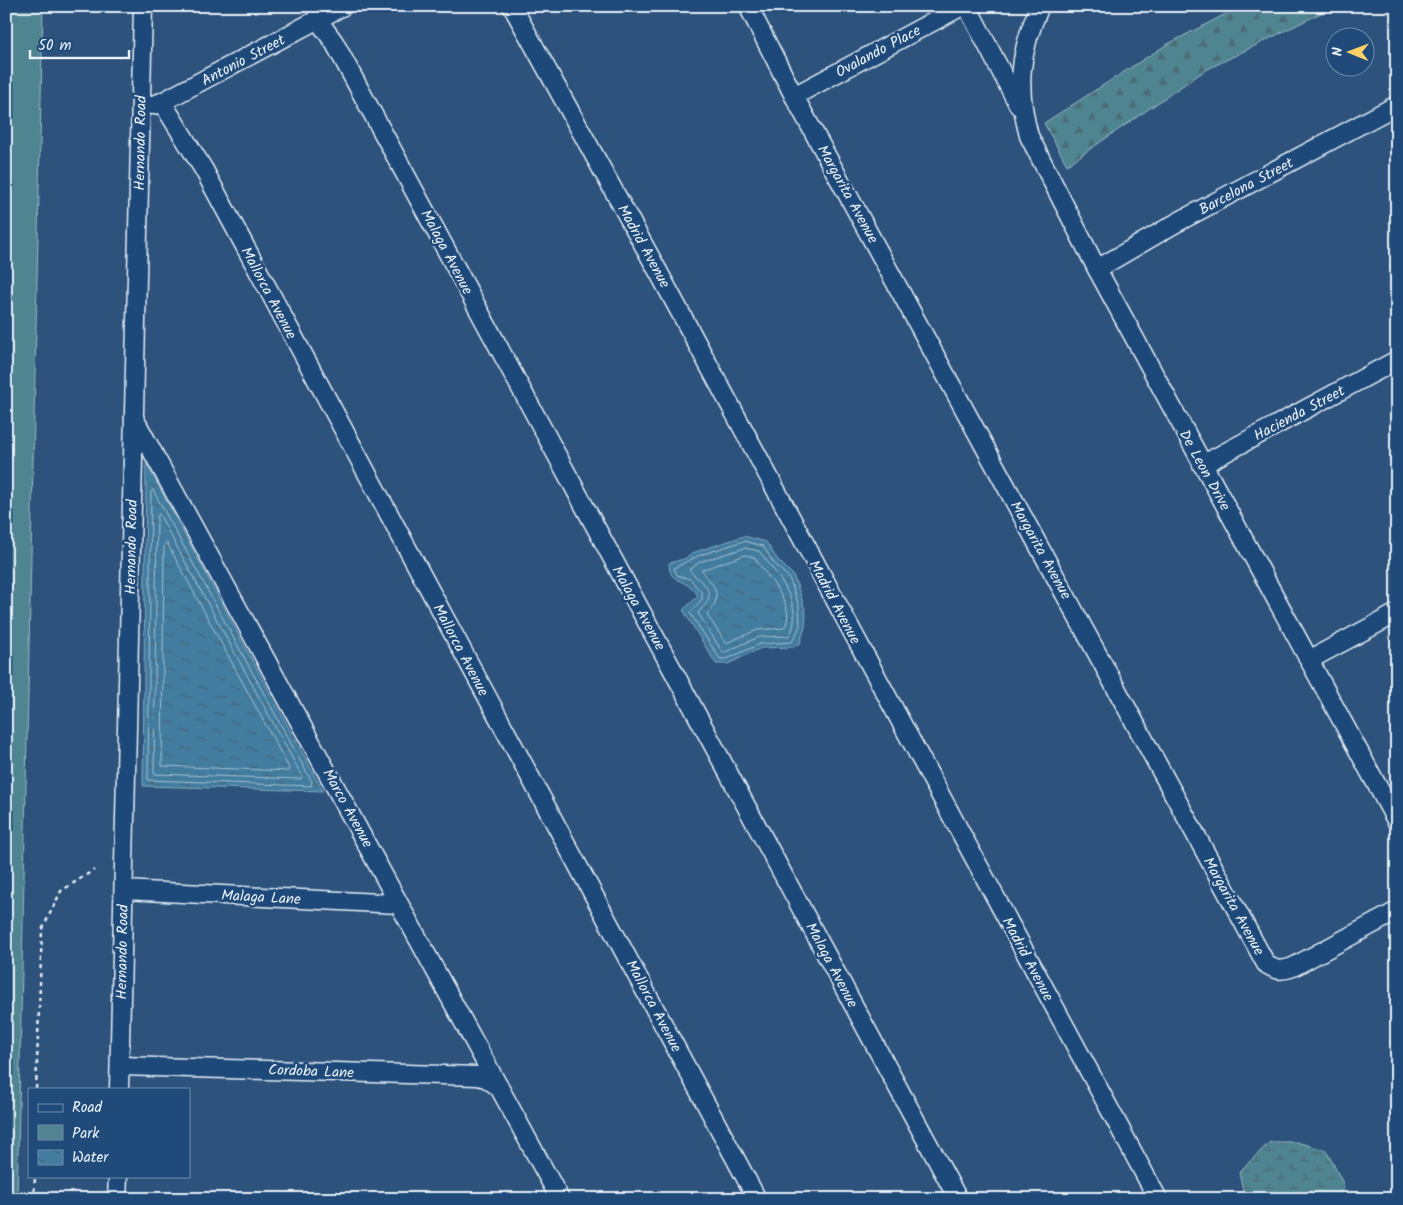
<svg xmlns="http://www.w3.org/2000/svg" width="1403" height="1205" viewBox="0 0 1403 1205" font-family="Kalam,sans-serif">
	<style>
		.forest { fill: url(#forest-firs); stroke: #9cbac4 }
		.wetland { fill: url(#wetland-marsh); stroke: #9cbac4 }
		.park { fill: #508491; stroke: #9cbac4 }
		.water { fill: url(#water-ripples); stroke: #85abc2 }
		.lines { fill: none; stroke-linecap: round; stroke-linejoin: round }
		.shore { stroke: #a6c2d4; stroke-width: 1 }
		.minor-casing { stroke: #e8f1f8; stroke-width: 21 }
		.path { stroke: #e8f1f8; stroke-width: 2.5; stroke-dasharray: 4 4; stroke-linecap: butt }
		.minor { stroke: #1f4a7a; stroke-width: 18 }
		.labels { text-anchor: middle; stroke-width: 5; stroke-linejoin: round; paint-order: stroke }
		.street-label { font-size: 15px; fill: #e8f1f8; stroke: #1f4a7a }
	</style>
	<defs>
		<pattern id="forest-firs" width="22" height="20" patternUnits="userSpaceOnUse" patternTransform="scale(1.25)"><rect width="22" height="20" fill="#508491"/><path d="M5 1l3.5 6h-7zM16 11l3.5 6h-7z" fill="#4c6c75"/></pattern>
		<pattern id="wetland-marsh" width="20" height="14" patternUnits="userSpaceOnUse" patternTransform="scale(1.25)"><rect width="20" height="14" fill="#508491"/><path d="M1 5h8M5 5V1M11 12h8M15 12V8" fill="none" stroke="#4c6c75"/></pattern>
		<pattern id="water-ripples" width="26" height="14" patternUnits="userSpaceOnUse" patternTransform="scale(1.25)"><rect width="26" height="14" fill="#437c9e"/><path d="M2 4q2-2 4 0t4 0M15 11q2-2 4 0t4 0" fill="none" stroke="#446578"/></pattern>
	</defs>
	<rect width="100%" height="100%" fill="#2d527c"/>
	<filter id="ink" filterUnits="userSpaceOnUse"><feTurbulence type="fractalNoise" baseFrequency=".02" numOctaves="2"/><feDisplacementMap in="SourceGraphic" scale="10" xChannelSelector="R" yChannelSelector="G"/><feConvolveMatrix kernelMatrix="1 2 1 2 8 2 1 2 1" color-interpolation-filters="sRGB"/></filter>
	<g filter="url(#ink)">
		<!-- forest -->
		<path class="forest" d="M1241 6H1335L1204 71 1067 165 1044 123 1166 45Z"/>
		<!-- wetland -->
		<path class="wetland" d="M1270 1142H1296L1326 1150 1344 1185 1341 1199H1245L1239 1172Z"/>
		<!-- park -->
		<path class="park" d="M6 6H43L17 1199H6Z"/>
		<!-- water -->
		<g class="water">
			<path d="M146 463 323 791 143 786Z"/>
			<path d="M744 536 766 542 777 559 793 575 800 593 806 614 805 627 800 643 794 647 761 648 728 664H716L683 610 698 596C688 577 669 586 669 563L684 559 695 552Z"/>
		</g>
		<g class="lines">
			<!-- shore -->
			<g class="shore">
				<path d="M153 490 312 782 311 786 148 780 151 492Z"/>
				<path d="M159 514 302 776 301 779 154 774 157 516Z"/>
				<path d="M744 541 763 546 773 562 789 578 799 606 800 626 792 642 760 644 727 659H720L690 613 702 599V593L690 579 677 575 674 568 698 556Z"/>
				<path d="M167 543 289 768 288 771 162 766 164 546Z"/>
				<path d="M745 548 759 551C775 572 807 607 789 636L759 637 723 653 698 613C701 609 706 605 708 600 713 586 695 578 689 570L700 562Z"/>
				<path d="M746 555 755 558C764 574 799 607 784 628L757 630 726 643 707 615C709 611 713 608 714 605 721 590 709 581 702 570Z"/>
			</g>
			<defs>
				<g id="minor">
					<path d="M318 6V20L334 42 958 1199"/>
					<path d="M512 6 659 273 1158 1199"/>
					<path d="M748 6 794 96 1266 964C1276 971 1282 971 1293 967L1397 911"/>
					<path d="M967 6 1019 106"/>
					<path d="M1040 6C1019 52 1016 88 1029 136L1097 269 1397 822"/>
					<path d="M794 96 962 6"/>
					<path d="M162 102 204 170 757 1199"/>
					<path d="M153 105 162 102 343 6"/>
					<path d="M1097 269 1176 223 1397 105"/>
					<path d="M134 418 560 1199"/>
					<path d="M1202 465 1397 360"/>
					<path d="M1309 660 1397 613"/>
					<path d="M124 890 398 904"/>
					<path d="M120 1066 478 1076 486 1078 499 1087"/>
					<path d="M119 1089 143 6"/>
					<path d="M117 1199 118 1176"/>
				</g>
			</defs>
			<!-- minor casing -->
			<use href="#minor" class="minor-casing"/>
			<!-- path -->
			<g class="path">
				<path d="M6 44 11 138 6 518"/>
				<path d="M36 1089 42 930 61 891 94 870"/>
				<path d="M34 1199 35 1176"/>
			</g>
			<!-- minor -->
			<use href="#minor" class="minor"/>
		</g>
	</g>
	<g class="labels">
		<!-- street labels -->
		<g class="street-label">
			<text transform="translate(878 51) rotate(-28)" y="5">Ovalando Place</text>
			<text transform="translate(243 60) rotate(-28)" y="5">Antonio Street</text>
			<text transform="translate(140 143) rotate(-89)" y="5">Hernando Road</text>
			<text transform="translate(1246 186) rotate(-28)" y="5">Barcelona Street</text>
			<text transform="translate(848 194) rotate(61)" y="5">Margarita Avenue</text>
			<text transform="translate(644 246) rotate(61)" y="5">Madrid Avenue</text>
			<text transform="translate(447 252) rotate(62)" y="5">Malaga Avenue</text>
			<text transform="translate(269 293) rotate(62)" y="5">Mallorca Avenue</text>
			<text transform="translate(1299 413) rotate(-28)" y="5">Hacienda Street</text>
			<text transform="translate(1205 470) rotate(61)" y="5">De Leon Drive</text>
			<text transform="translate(131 547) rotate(-89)" y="5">Hernando Road</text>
			<text transform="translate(1041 550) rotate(61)" y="5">Margarita Avenue</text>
			<text transform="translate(835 602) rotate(62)" y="5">Madrid Avenue</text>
			<text transform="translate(639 608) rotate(61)" y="5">Malaga Avenue</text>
			<text transform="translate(461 650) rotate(62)" y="5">Mallorca Avenue</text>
			<text transform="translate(348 808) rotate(61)" y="5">Marco Avenue</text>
			<text transform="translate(261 897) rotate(3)" y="5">Malaga Lane</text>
			<text transform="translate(1234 906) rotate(61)" y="5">Margarita Avenue</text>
			<text transform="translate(122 952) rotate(-89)" y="5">Hernando Road</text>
			<text transform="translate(1028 959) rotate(62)" y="5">Madrid Avenue</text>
			<text transform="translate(832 965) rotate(62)" y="5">Malaga Avenue</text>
			<text transform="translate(654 1006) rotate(62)" y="5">Mallorca Avenue</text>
			<text transform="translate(311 1071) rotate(2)" y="5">Cordoba Lane</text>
		</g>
	</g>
	<!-- margin -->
	<rect width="1403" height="1205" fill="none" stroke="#1f4a7a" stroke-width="25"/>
	<rect x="12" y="12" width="1378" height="1180" fill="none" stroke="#e8f1f8" stroke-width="2" filter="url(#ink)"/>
	<!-- legend -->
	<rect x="28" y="1088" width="162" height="90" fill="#1f4a7a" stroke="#6f8dac"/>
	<rect x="38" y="1104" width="25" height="8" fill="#1f4a7a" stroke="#6f8dac"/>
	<text x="72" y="1112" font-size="15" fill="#e8f1f8">Road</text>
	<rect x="38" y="1125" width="25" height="15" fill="#508491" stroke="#6f8dac"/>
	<text x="72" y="1138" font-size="15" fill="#e8f1f8">Park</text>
	<rect x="38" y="1150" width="25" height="15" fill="url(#water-ripples)" stroke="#6f8dac"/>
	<text x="72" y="1162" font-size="15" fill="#e8f1f8">Water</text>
	<!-- north arrow -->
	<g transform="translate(1350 52) rotate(271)"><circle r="24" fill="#1f4a7a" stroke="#6f8dac"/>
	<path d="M0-4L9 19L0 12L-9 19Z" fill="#ffd166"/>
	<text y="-8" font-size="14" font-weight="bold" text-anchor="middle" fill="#e8f1f8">N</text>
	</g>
	<!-- scale -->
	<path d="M30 50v8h99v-8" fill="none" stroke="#e8f1f8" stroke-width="2.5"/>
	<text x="38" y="50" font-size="15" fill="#e8f1f8" stroke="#1f4a7a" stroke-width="4" paint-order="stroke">50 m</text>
</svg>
